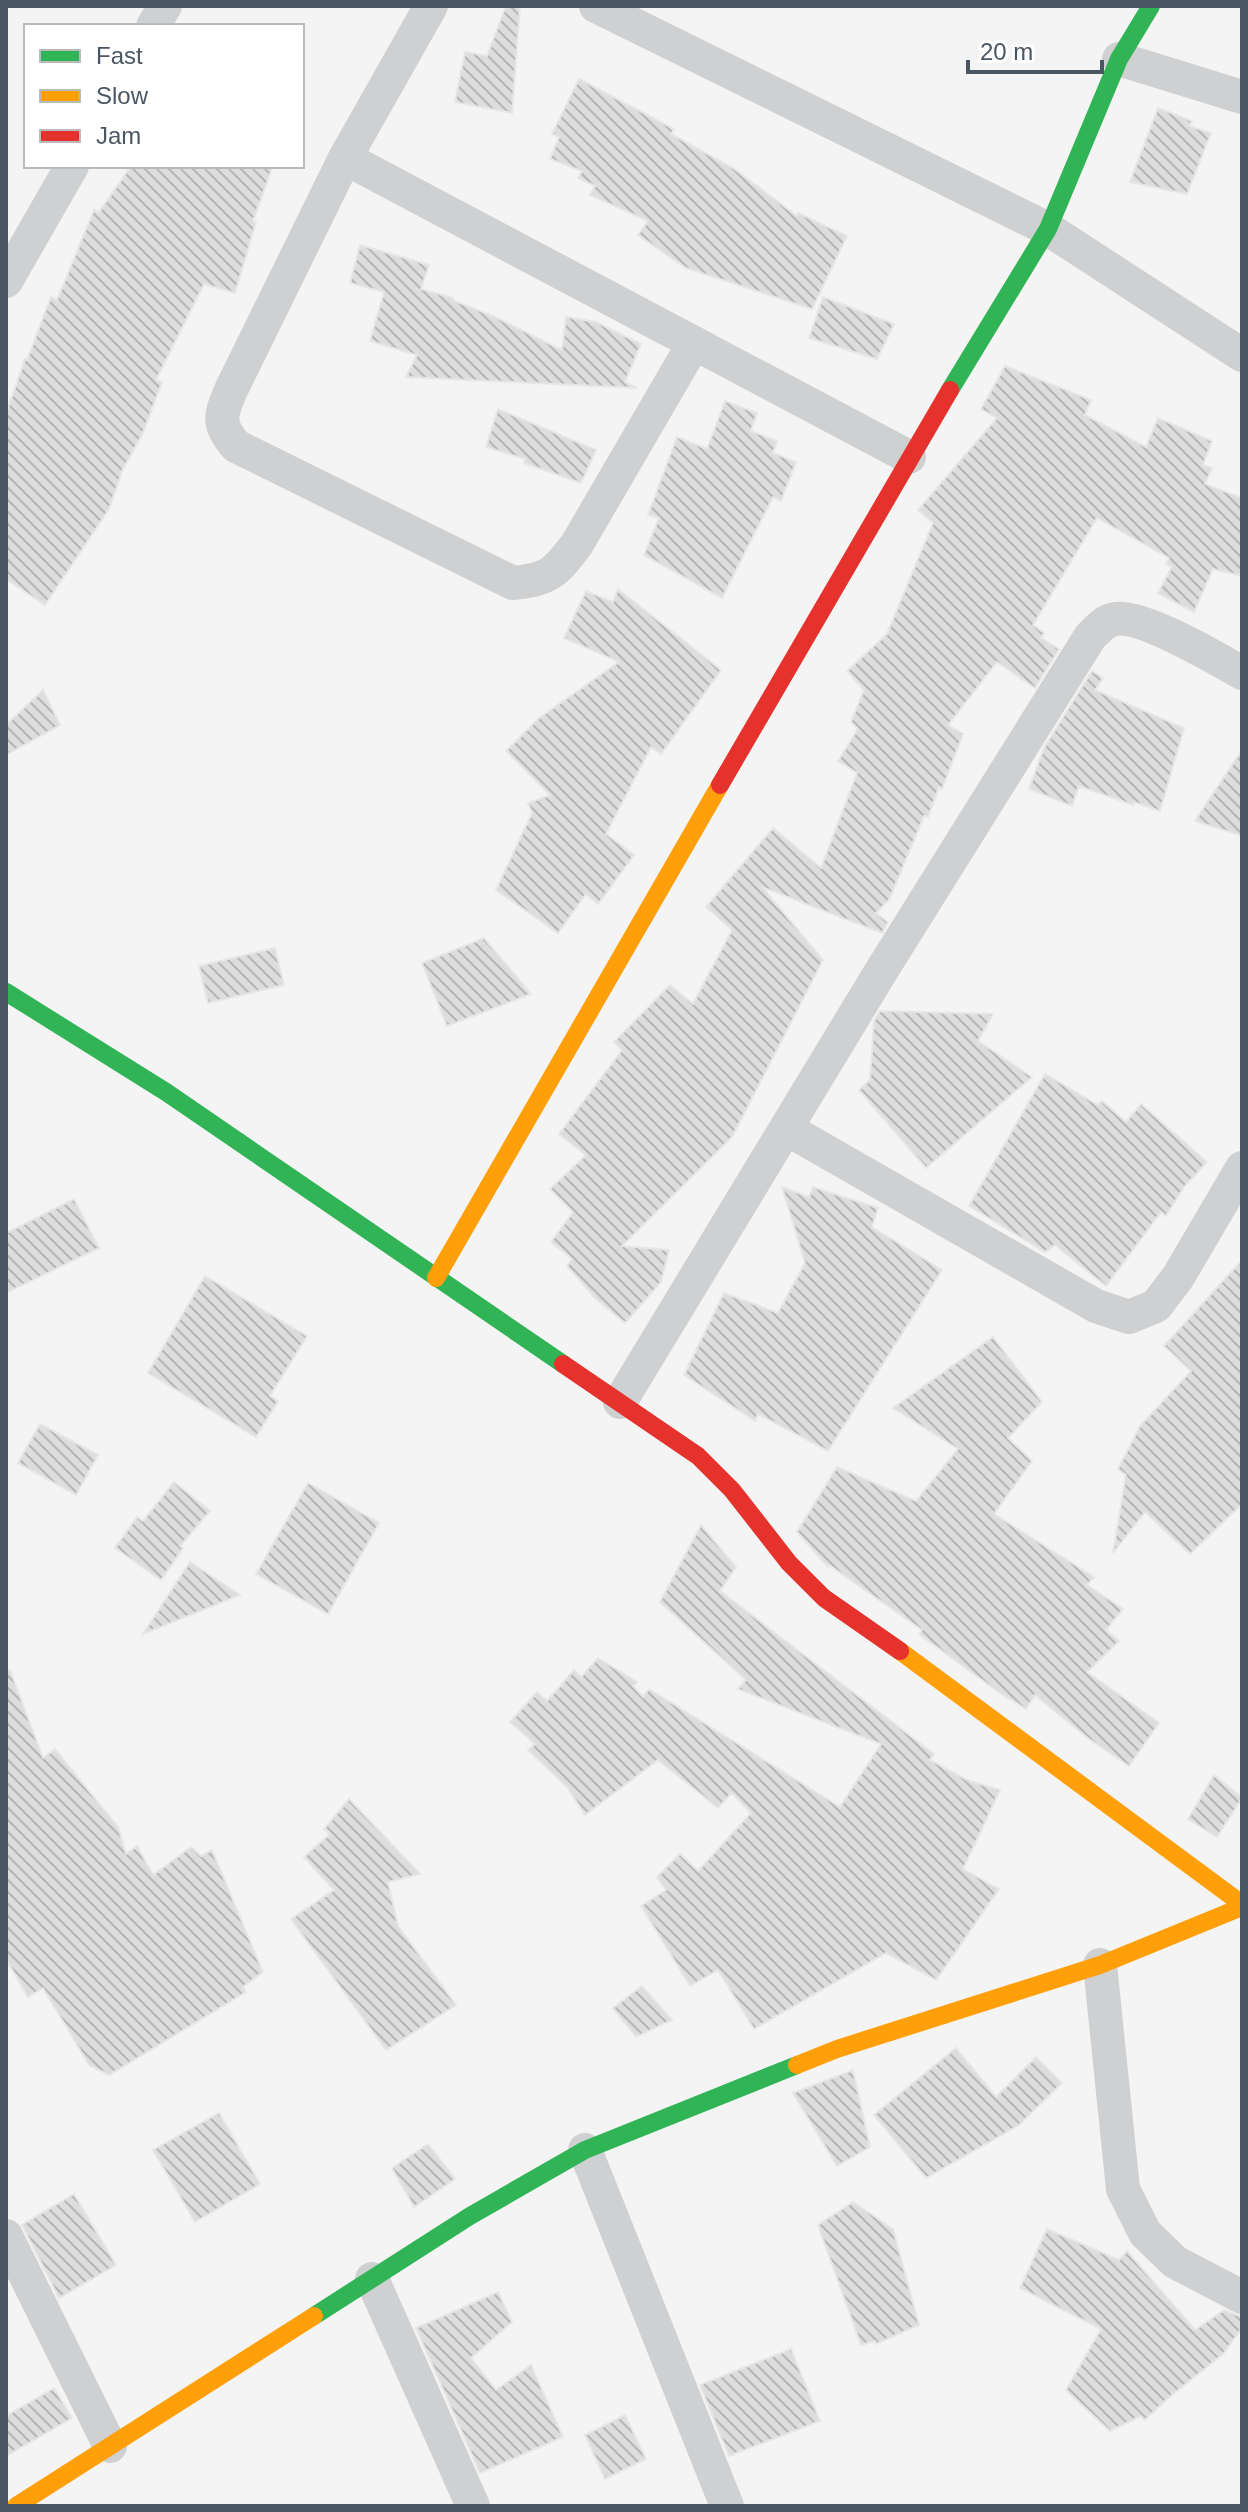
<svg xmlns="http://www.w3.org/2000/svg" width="1248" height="2512" viewBox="0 0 1248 2512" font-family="Arial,sans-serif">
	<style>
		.building { fill: url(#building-back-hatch); stroke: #e5e6e7; stroke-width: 2 }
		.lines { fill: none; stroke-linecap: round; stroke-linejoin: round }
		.street { stroke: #ced0d2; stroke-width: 34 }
		.fast { stroke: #30b455; stroke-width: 18 }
		.slow { stroke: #ff9f0a; stroke-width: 18 }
		.jam { stroke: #e5322d; stroke-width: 18 }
	</style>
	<defs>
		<pattern id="building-back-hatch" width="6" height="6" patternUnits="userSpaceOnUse" patternTransform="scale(2)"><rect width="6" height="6" fill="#ddddde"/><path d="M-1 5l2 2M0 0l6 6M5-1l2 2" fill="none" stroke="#b5b6b7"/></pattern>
	</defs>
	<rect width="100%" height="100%" fill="#f4f4f4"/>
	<!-- building -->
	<g class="building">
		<path d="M506 6H520L512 113 455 102 465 52 487 56Z"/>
		<path d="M579 79 674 129 671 134 733 168 797 216 798 213 847 236 812 309 686 268 638 235 648 221 590 195 595 186 578 178 582 171 550 159 559 137 552 134Z"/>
		<path d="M1158 108 1192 121 1189 126 1211 133 1187 194 1130 182Z"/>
		<path d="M131 166H273L253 221 256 222 235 293 204 284 156 380 162 382 142 435 123 469 109 509 45 605 6 579V414L25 359 27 360 51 297 57 300 94 210 99 212Z"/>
		<path d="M360 245 429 265 421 289 453 298 452 300 493 316 562 350 566 317 596 322 641 344 625 382 637 388 406 377 417 355 370 341 384 292 350 283Z"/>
		<path d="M823 297 894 324 877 359 809 338Z"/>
		<path d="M1005 366 1091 400 1085 415 1146 447 1158 418 1212 441 1203 465 1212 468 1205 484 1242 498V576L1213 569 1194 612 1158 593 1172 567 1166 564 1169 558 1097 518 1033 625 1044 633 1041 638 1059 649 1035 688 997 662 948 725 963 734 942 789 939 787 928 817 924 816 889 900 876 913 888 922 882 933 762 887 823 960 732 1137 622 1246 669 1250 661 1282 625 1323 595 1298 567 1266 572 1259 551 1242 573 1212 550 1189 586 1155 559 1134 622 1050 614 1042 670 985 693 1004 732 930 706 907 773 828 821 868 857 773 838 761 858 729 851 722 864 690 847 671 887 634 933 523 918 510 997 418 981 409Z"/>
		<path d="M725 401 757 413 751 431 777 441 773 453 796 462 781 501 773 497 722 598 644 555 659 518 648 515 677 437 707 449Z"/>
		<path d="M498 409 596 450 581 483 524 463 525 459 486 447Z"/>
		<path d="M618 589 721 670 661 754 651 747 606 834 634 855 598 904 586 894 558 933 496 890 532 813 528 803 550 795 506 751 539 718 619 662 564 638 586 591 613 602Z"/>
		<path d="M1092 671 1103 678 1095 690 1184 728 1160 811 1134 802 1133 805 1079 786 1072 806 1029 789 1044 748Z"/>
		<path d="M43 690 60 725 6 755V725Z"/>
		<path d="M1242 750V836L1195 821Z"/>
		<path d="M484 938 531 994 447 1026 422 963Z"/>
		<path d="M275 948 284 985 208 1003 199 966Z"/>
		<path d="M880 1011 993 1014 978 1041 1032 1077 926 1168 859 1090 870 1080 874 1021Z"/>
		<path d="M1045 1074 1098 1105 1102 1101 1126 1122 1141 1104 1207 1162 1184 1187 1166 1216 1161 1212 1106 1286 1055 1245 1045 1252 969 1206Z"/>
		<path d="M782 1187 809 1197 813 1187 878 1208 872 1227 942 1270 828 1451 758 1414 755 1421 684 1375 724 1293 778 1313 805 1263Z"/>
		<path d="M74 1199 99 1248 6 1293V1233Z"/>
		<path d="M1242 1260V1504L1190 1554 1145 1512 1113 1553 1126 1475 1118 1469 1140 1426 1191 1371 1164 1346Z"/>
		<path d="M205 1276 307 1336 270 1396 278 1401 256 1437 148 1373Z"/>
		<path d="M993 1337 1042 1402 1008 1438 1032 1461 994 1514 1094 1577 1087 1585 1123 1609 1106 1630 1119 1641 1087 1672 1159 1723 1129 1766 1089 1739 1035 1695 1026 1709 997 1691 919 1634 922 1630 829 1565 828 1567 797 1532 837 1467 916 1501 958 1449 893 1408Z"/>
		<path d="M40 1424 98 1455 76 1495 18 1463Z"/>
		<path d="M174 1482 210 1511 180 1546 183 1548 161 1580 115 1548 137 1517 143 1521Z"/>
		<path d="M308 1483 379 1523 328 1614 256 1574Z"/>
		<path d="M701 1525 736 1567 720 1591 934 1754 930 1760 967 1780 1000 1790 963 1869 999 1889 936 1980 886 1953 754 2029 718 1970 690 1986 641 1906 666 1890 657 1877 680 1854 698 1871 751 1813 732 1793 718 1808 658 1760 585 1815 567 1787 528 1750 535 1744 510 1722 537 1692 547 1701 574 1670 581 1677 598 1658 637 1682 633 1686 643 1697 649 1689 840 1807 881 1744 738 1689 746 1680 660 1602Z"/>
		<path d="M190 1562 240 1595 143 1634Z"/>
		<path d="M10 1670 43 1758 55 1749 118 1827 126 1854 137 1846 153 1875 191 1847 201 1856 212 1850 263 1972 243 1987 246 1992 109 2075 89 2065 43 1988 28 1997 6 1959V1671Z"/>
		<path d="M1214 1775 1242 1798 1217 1837 1188 1819Z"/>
		<path d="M349 1799 420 1874 388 1882 398 1926 456 2005 386 2050 291 1919 334 1890 304 1857 330 1834 324 1829Z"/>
		<path d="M642 1986 672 2020 636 2037 613 2008Z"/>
		<path d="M956 2048 996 2097 1036 2057 1062 2083 1019 2125 926 2178 874 2115Z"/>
		<path d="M853 2070 870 2147 837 2166 793 2093Z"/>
		<path d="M219 2113 260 2184 195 2222 153 2150Z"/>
		<path d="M428 2144 455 2179 414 2207 392 2168Z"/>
		<path d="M74 2194 116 2265 59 2298 22 2225Z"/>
		<path d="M853 2202 893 2229 919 2325 876 2344 875 2341 861 2345 818 2225Z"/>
		<path d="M1047 2229 1119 2260 1127 2251 1195 2330 1224 2310 1242 2317V2328L1223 2354 1167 2399 1145 2420 1141 2416 1110 2431 1066 2390 1101 2329 1020 2288Z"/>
		<path d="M498 2292 512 2322 471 2358 496 2390 531 2365 563 2437 480 2473 416 2328Z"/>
		<path d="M791 2349 820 2421 729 2456 700 2385Z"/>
		<path d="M54 2388 72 2418 6 2456V2416Z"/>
		<path d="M625 2415 646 2459 605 2479 585 2435Z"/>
	</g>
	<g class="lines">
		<!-- street -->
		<g class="street">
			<path d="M431 6 345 158 231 390C220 416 217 424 236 446L513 583C550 579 555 573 577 544L694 343"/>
			<path d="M596 6 1048 229 1242 355"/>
			<path d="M153 26 165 6"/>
			<path d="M1119 59 1242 97"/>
			<path d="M345 158 909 457"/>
			<path d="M6 281 72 166"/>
			<path d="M787 1129 1096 1306 1129 1317 1156 1306 1178 1277 1242 1168"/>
			<path d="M620 1402 880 973 1090 637C1098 629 1104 621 1115 619 1142 614 1217 659 1242 673"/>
			<path d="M1100 1965 1123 2189 1145 2233 1175 2262 1242 2297"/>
			<path d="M585 2150 727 2506"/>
			<path d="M6 2236 110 2446"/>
			<path d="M372 2279 473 2506"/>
		</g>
		<!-- fast -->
		<g class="fast">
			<path d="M950 390 1048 229 1119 59 1151 6"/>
			<path d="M6 992 166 1092 563 1364"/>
			<path d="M314 2316 470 2216 585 2150 797 2065"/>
		</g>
		<!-- slow -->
		<g class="slow">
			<path d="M436 1278 720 785"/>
			<path d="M900 1651 1242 1904"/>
			<path d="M797 2065 837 2049 1100 1965 1242 1907"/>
			<path d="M16 2506 314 2316"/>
		</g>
		<!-- jam -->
		<g class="jam">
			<path d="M720 785 950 390"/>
			<path d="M563 1364 698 1456 732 1490 789 1563 824 1598 900 1651"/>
		</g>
	</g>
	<!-- border -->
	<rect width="1248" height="2512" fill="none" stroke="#4a5661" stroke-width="16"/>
	<!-- legend -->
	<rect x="24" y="24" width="280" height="144" fill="#ffffff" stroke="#b7bbc0" stroke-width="2"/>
	<rect x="40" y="50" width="40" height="12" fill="#30b455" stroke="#b7bbc0" stroke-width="2"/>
	<text x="96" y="64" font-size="24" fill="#4a5661">Fast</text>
	<rect x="40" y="90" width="40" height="12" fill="#ff9f0a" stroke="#b7bbc0" stroke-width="2"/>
	<text x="96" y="104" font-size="24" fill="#4a5661">Slow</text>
	<rect x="40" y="130" width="40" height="12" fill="#e5322d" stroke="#b7bbc0" stroke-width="2"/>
	<text x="96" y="144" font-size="24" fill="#4a5661">Jam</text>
	<!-- scale -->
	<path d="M968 60v12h134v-12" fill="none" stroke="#4a5661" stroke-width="4"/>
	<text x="980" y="60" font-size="24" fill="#4a5661" stroke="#ffffff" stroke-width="6" paint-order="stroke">20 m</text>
</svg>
